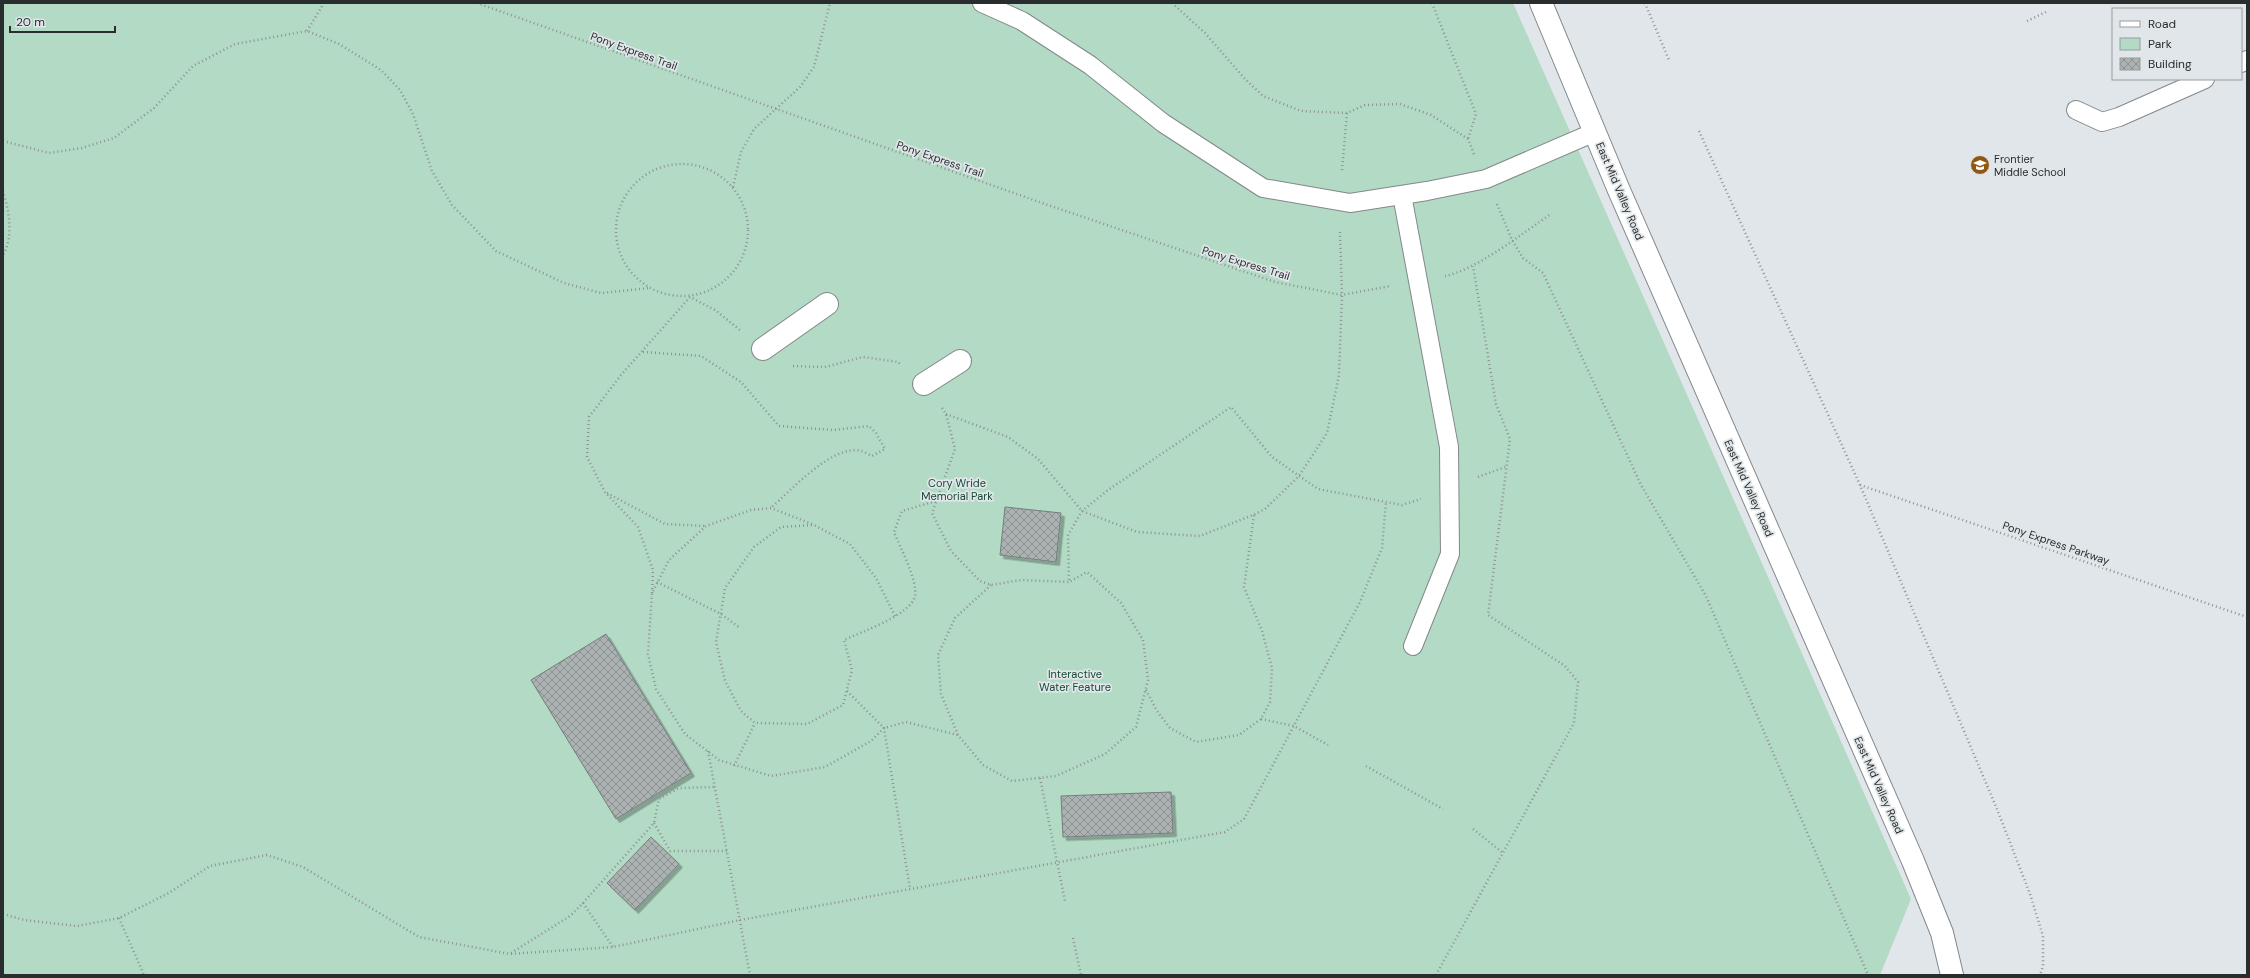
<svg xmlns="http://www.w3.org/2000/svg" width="2250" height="978" viewBox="0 0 2250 978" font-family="'DM Sans',sans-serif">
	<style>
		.park { fill: #b2dac4 }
		.building { fill: url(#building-cross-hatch); stroke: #767d7d; filter: url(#shadow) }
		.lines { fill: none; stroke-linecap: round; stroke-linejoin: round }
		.lane-casing { stroke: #82888b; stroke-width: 20 }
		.street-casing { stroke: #82888b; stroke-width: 24 }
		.secondary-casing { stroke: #82888b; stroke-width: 24 }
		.path { stroke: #8d9294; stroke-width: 2.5; stroke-dasharray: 1 3; stroke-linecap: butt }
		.lane { stroke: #fff; stroke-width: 18 }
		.street { stroke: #fff; stroke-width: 22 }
		.secondary { stroke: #fff; stroke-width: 22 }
		.labels { text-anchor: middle; stroke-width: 3.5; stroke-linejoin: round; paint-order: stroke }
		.street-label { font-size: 11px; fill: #2a2d2e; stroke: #e0e6e9 }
		.poi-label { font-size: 11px; fill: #2a2d2e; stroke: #e0e6e9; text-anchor: start }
		.park-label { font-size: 11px; fill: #164a33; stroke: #e0e6e9 }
	</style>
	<defs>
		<pattern id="building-cross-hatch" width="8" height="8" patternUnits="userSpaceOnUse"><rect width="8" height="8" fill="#abb2b1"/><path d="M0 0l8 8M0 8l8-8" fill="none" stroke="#8b9190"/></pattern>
		<filter id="shadow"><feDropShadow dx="3.5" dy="3.5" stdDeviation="0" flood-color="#0004"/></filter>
	</defs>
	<rect width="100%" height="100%" fill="#e0e6e9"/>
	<!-- park -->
	<path class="park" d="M3 3H1513L1911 899 1880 975H3Z"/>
	<!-- building -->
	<g class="building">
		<path d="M1005 507 1061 513 1056 562 1000 555Z"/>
		<path d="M606 634 691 773 616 819 531 680Z"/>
		<path d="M1171 792 1173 833 1063 837 1061 796Z"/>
		<path d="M651 837 679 864 635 910 607 883Z"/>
	</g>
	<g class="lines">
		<defs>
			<g id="lane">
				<path d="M982 3 1022 21 1090 65 1163 123 1263 188 1350 203 1427 191 1486 179 1595 132"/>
				<path d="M2241 63 2247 60"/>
				<path d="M2076 110 2102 122 2119 117 2205 79"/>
				<path d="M1402 195 1449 447 1450 554 1413 646"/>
			</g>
			<g id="street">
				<path d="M763 349 827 304"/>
				<path d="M924 384 960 361"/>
			</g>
			<path id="secondary" d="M1541 3 1618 188 1913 861 1942 933 1952 975"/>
		</defs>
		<!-- lane casing -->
		<use href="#lane" class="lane-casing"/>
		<!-- street casing -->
		<use href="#street" class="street-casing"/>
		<!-- secondary casing -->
		<use href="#secondary" class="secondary-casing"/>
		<!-- path -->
		<g class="path">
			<path d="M477 3 1045 204 1275 282 1342 295 1390 286"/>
			<path d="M1172 3 1205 33 1245 79 1263 96 1301 111 1347 113 1365 105 1400 104 1431 115 1468 139 1474 154"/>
			<path d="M1432 3 1476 114 1468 139"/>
			<path d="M1645 3 1669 60"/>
			<path d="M2027 21 2046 12"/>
			<path d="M307 31 324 3"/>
			<path d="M1699 131 1860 485 1997 809 2030 894 2043 936V966L2040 975"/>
			<path d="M3 141 49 153 82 148 114 138 154 108 193 66 235 44 307 31 339 44 381 70 400 90 413 114 432 171 452 205 496 251 564 283 601 293 650 288"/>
			<circle cx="682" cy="230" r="66"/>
			<path d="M1342 170 1347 113"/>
			<path d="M733 187 741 152 754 129 800 87 814 67 830 3"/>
			<path d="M3 191C9 211 14 236 3 255"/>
			<path d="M1497 204 1512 240 1523 258 1543 273 1641 485 1706 596 1868 975"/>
			<path d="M1445 276C1476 270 1523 233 1551 214"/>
			<path d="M643 352 701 356 741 382 779 426 833 430 869 426 876 433 885 449 872 456C869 455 865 452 861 451 834 443 790 491 771 508"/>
			<path d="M793 366 825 367 863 357 898 362 901 365"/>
			<path d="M942 408 946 414 955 449 932 513 951 551 980 581 991 585 1021 580 1069 582 1068 535 1082 511 1108 490 1231 407 1272 457 1318 489 1402 505 1421 499"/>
			<path d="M946 414 1008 437 1038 459 1082 511 1137 532 1200 536 1253 515 1265 509 1299 476 1327 433 1339 375 1342 295 1340 232"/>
			<path d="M1478 477 1505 467"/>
			<path d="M1860 485 2247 617"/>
			<path d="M607 493 665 524 706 526"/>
			<path d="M812 524 771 508 751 510 706 526 669 560 652 593 648 654 656 689 685 734 719 760 771 776 825 767 871 741 884 728 906 722 958 735"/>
			<path d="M657 582 721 614 740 628"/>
			<path d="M991 585 955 618 938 655 941 694 958 735 983 765 1012 781 1056 776 1105 754 1136 727 1148 680 1143 640 1121 603 1087 572 1069 582"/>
			<path d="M652 593 653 570 638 527 605 492 587 457 589 417 621 375 690 297 715 310 741 331"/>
			<path d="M895 616 876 578 850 544 814 525 781 527 754 547 725 588 716 642 725 681 741 711 755 723 807 724 843 705 852 670 844 640C861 632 911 615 915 596 918 581 900 547 894 532L902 511 936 501"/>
			<path d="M1146 690 1157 711 1170 728 1196 742 1239 735 1261 719 1270 702 1272 668 1262 631 1244 587 1254 515"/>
			<path d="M847 691 884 728 910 889"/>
			<path d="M1261 719 1294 726 1328 745"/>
			<path d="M708 751 750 975"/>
			<path d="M734 766 755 723"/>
			<path d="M1366 766 1443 809"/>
			<path d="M1040 778 1065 901"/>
			<path d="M654 823 670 851H728"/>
			<path d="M1473 829 1503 853"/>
			<path d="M583 903 613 947"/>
			<path d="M3 914 24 920 77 926 119 918 169 893 210 866 267 855 303 867 419 937 510 954 613 947 740 920 1225 832 1244 819 1360 602 1382 548 1386 502"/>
			<path d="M119 918 144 975"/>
			<path d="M1073 938 1081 975"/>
			<path d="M511 953 570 916 583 903 654 823 659 799 679 788 715 787"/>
			<path d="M1436 975 1574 723 1578 682 1565 666 1488 615 1510 439 1496 404 1473 266"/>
		</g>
		<!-- lane -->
		<use href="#lane" class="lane"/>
		<!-- street -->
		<use href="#street" class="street"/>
		<!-- secondary -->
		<use href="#secondary" class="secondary"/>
	</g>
	<!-- icons -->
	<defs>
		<symbol id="school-disc" viewBox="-11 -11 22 22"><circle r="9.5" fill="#905612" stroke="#e0e6e9"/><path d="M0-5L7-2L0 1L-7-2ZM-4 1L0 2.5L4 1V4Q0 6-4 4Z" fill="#fff"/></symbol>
	</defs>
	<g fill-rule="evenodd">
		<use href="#school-disc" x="1969" y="154" width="22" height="22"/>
	</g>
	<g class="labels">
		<!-- street labels -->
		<g class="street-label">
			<text transform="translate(634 51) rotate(20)" y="4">Pony Express Trail</text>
			<text transform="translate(940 159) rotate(19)" y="4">Pony Express Trail</text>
			<text transform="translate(1620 191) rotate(67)" y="4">East Mid Valley Road</text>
			<text transform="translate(1246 263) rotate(17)" y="4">Pony Express Trail</text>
			<text transform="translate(1749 488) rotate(66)" y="4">East Mid Valley Road</text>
			<text transform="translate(2056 543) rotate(19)" y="4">Pony Express Parkway</text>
			<text transform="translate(1879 785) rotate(66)" y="4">East Mid Valley Road</text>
		</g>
		<!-- poi labels -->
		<g class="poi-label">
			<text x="1994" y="163">Frontier<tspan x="1994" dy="13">Middle School</tspan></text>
		</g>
		<!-- park labels -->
		<g class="park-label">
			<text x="957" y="487">Cory Wride<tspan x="957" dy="13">Memorial Park</tspan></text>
			<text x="1075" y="678">Interactive<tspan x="1075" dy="13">Water Feature</tspan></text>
		</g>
	</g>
	<!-- border -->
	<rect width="2250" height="978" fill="none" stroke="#2a2d2e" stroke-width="8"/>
	<!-- legend -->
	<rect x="2112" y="8" width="130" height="72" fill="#e0e6e9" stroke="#979c9e"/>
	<rect x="2120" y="21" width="20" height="6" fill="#ffffff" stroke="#979c9e"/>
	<text x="2148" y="28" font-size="12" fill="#2a2d2e">Road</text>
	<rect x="2120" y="38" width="20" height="12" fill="#b2dac4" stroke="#979c9e"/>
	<text x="2148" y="48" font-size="12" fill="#2a2d2e">Park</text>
	<rect x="2120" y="58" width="20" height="12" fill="url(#building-cross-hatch)" stroke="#979c9e"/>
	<text x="2148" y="68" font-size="12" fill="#2a2d2e">Building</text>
	<!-- scale -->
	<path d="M10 26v6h105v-6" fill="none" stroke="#2a2d2e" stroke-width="2"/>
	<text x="16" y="26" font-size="12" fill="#2a2d2e" stroke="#e0e6e9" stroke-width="3" paint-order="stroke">20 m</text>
</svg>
